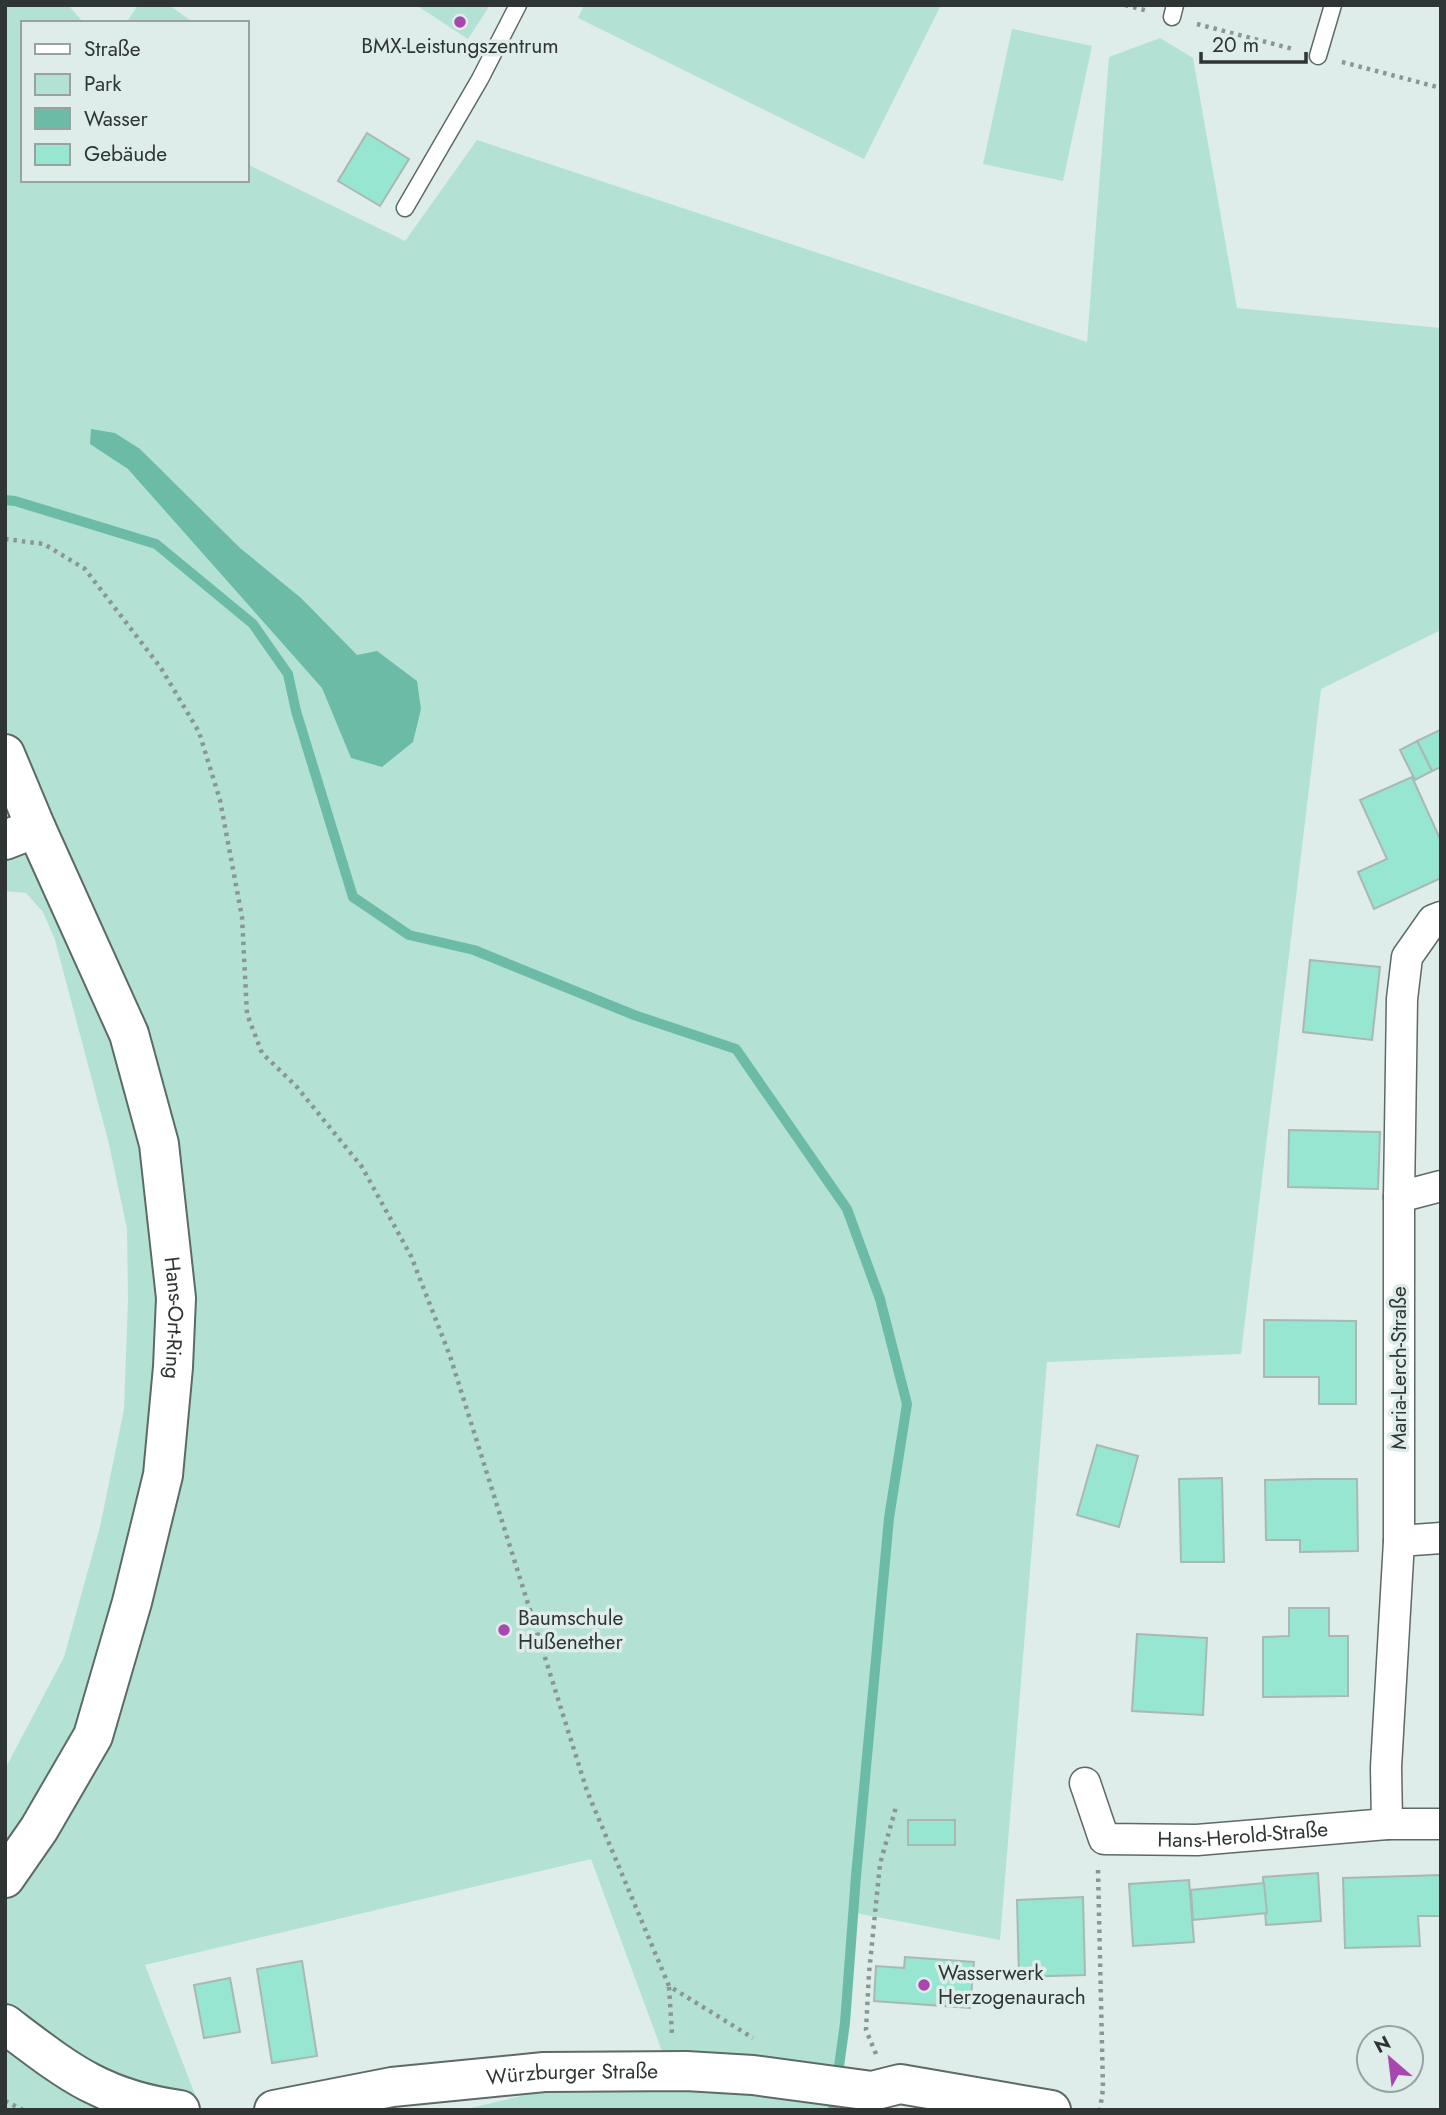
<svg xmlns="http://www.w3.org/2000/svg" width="1446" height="2115" viewBox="0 0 1446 2115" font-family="Jost,sans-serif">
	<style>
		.green { fill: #b3e2d4 }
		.water { fill: #6bbba6 }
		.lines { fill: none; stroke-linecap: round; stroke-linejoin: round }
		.stream { stroke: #6bbba6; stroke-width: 10 }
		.building { fill: #96e6d1; stroke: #a9b8b4; stroke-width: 2 }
		.lane-casing { stroke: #5d6a66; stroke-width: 19 }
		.street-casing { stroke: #5d6a66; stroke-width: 33 }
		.secondary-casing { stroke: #5d6a66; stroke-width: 42 }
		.path { stroke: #8b9693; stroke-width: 4.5; stroke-dasharray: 3.5 5; stroke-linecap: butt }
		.lane { stroke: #fff; stroke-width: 16 }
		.street { stroke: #fff; stroke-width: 30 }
		.secondary { stroke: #fff; stroke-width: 38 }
		.poi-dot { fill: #a847ae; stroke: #deede9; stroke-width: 2.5 }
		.labels { text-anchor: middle; stroke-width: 7; stroke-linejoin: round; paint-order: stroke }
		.poi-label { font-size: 21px; fill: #2f3534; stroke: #deede9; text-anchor: start }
		.street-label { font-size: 21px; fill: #2f3534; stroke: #deede9 }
	</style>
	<rect width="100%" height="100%" fill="#deede9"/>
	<!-- green -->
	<g class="green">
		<path d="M5 5H68L84 23H23V180H247V164L405 241 477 140 1087 342 1109 57 1160 38 1193 58 1237 308 1441 328V630L1321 689 1241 1354 1047 1362 1000 1940 850 1912 835 2110H462L666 2062 591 1859 145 1965 201 2110H5V1769L64 1657 100 1527 124 1409 128 1300 127 1229 109 1144 55 940 43 912 26 893 5 891Z"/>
		<path d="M138 5H169L194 23H126Z"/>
		<path d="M416 5H490L468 39Z"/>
		<path d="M584 5H941L864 159 578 18Z"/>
		<path d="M1012 29 1092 46 1063 181 983 164Z"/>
	</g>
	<!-- water -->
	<path class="water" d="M91 429 115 433 140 449 240 548 301 598 357 655 377 651 417 681 421 709 413 742 382 767 351 758 322 688 128 469 90 444Z"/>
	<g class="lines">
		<!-- stream -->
		<path class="stream" d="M5 500 15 501 156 544 253 624 288 674 296 711 353 897 409 935 474 950 634 1015 736 1049 847 1209 880 1299 907 1404 889 1518 856 1876 845 2023 833 2110"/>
	</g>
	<!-- building -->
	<g class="building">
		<path d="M367 133 409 159 380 206 338 181Z"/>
		<path d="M1440 730 1441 767 1432 771 1417 741Z"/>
		<path d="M1417 741 1432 771 1415 780 1400 750Z"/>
		<path d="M1412 777 1441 841V878L1374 909 1358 872 1387 859 1360 800Z"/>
		<path d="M1310 960 1380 967 1372 1040 1303 1032Z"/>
		<path d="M1289 1130 1380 1132 1378 1189 1288 1187Z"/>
		<path d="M1264 1320 1356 1321V1404H1319V1377H1264Z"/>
		<path d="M1097 1445 1138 1456 1119 1527 1077 1515Z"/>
		<path d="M1222 1478 1224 1562H1181L1179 1479Z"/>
		<path d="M1313 1479H1357L1358 1551 1300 1552V1540H1266L1265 1480Z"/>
		<path d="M1289 1608H1329V1636H1348V1696L1263 1697V1637L1289 1636Z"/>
		<path d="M1137 1634 1207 1638 1203 1715 1132 1711Z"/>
		<rect x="908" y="1820" width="47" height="25"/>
		<path d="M1318 1873 1321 1921 1266 1925 1263 1877Z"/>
		<path d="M1441 1875V1916H1418L1420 1946 1345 1948 1343 1878Z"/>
		<path d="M1189 1880 1194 1942 1133 1946 1129 1884Z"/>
		<path d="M1264 1883 1267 1913 1193 1920 1191 1890Z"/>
		<path d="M1083 1897 1085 1975 1019 1977 1017 1900Z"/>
		<path d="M905 1957 974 1962 970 2008 874 2001 876 1966 904 1968Z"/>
		<path d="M302 1961 317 2056 272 2063 257 1969Z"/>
		<path d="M230 1978 240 2032 204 2038 194 1985Z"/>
	</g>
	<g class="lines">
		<defs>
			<g id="lane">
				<path d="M1172 17 1175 5"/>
				<path d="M1318 56 1333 5"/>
				<path d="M405 208 480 79 518 5"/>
			</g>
			<g id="street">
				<path d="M1399 1197 1441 1186"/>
				<path d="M1399 1541 1441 1538"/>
				<path id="s1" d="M1085 1783 1104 1839 1197 1840 1387 1824H1441"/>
				<path d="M1387 1824 1386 1767 1399 1541V1197L1402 999 1407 957 1433 920 1441 917"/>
			</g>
			<g id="secondary">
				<path id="s2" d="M5 754 36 828 129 1034 159 1144 176 1298 173 1367 163 1475 132 1602 93 1736 39 1829 5 1878"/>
				<path d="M5 840 36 828"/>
				<path d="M5 2024C66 2070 100 2099 180 2110"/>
				<path id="s3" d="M274 2110 392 2087 544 2072 686 2071 753 2075 872 2091 900 2084 1051 2110"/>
			</g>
		</defs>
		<!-- lane casing -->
		<use href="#lane" class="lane-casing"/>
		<!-- street casing -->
		<use href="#street" class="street-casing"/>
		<!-- secondary casing -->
		<use href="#secondary" class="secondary-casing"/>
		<!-- path -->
		<g class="path">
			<path d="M1125 5 1148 11"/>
			<path d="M1197 24 1293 49"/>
			<path d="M1342 62 1441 88"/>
			<path d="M5 539 44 544 85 569 161 668 199 732 220 800 242 917 247 1014 262 1053 296 1086 362 1167 411 1256 450 1356 587 1791 669 1986 753 2038"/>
			<path d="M1098 1870 1103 2089 1100 2110"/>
			<path d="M669 1987 672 2034"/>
			<path d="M876 2054 866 2030 869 1973 880 1864 896 1807"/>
			<path d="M5 2101 23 2110"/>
		</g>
		<!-- lane -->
		<use href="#lane" class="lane"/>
		<!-- street -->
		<use href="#street" class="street"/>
		<!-- secondary -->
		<use href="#secondary" class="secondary"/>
	</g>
	<!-- markers -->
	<g class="poi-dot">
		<circle cx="460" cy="22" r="7"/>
		<circle cx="504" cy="1630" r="7"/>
		<circle cx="924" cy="1985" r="7"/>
	</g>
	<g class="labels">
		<!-- poi labels -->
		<g class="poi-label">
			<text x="460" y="53" text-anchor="middle">BMX-Leistungszentrum</text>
			<text x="518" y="1625">Baumschule<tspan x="518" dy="24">Hußenether</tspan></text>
			<text x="938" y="1980">Wasserwerk<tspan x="938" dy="24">Herzogenaurach</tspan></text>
		</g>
		<!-- street labels -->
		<g class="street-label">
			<text dy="7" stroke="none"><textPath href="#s2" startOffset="595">Hans-Ort-Ring</textPath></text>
			<text transform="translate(1399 1368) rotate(-90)" y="7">Maria-Lerch-Straße</text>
			<text dy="7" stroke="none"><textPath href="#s1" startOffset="198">Hans-Herold-Straße</textPath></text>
			<text dy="7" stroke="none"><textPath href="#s3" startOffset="301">Würzburger Straße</textPath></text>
		</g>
	</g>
	<!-- border -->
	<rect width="1446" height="2115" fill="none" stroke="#2f3534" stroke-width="14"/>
	<!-- legend -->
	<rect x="21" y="21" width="228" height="161" fill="#deede9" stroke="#98a3a1" stroke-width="2"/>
	<rect x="35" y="44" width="35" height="10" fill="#ffffff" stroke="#98a3a1" stroke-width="2"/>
	<text x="84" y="56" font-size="21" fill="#2f3534">Straße</text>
	<rect x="35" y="74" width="35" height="21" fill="#b3e2d4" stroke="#98a3a1" stroke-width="2"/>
	<text x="84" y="91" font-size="21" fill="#2f3534">Park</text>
	<rect x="35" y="108" width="35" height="21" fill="#6bbba6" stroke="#98a3a1" stroke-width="2"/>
	<text x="84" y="126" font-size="21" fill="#2f3534">Wasser</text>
	<rect x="35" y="144" width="35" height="21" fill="#96e6d1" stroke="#98a3a1" stroke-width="2"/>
	<text x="84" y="161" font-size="21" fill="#2f3534">Gebäude</text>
	<!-- north arrow -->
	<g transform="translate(1390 2059) rotate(332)"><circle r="33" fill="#deede9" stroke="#98a3a1" stroke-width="2"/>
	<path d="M0-5L12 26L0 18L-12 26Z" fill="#a847ae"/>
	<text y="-10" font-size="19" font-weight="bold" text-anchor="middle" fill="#2f3534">N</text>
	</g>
	<!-- scale -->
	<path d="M1201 52v10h105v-10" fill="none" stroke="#2f3534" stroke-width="3.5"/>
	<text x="1212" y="52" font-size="21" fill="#2f3534" stroke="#deede9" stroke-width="5" paint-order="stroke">20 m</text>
</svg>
